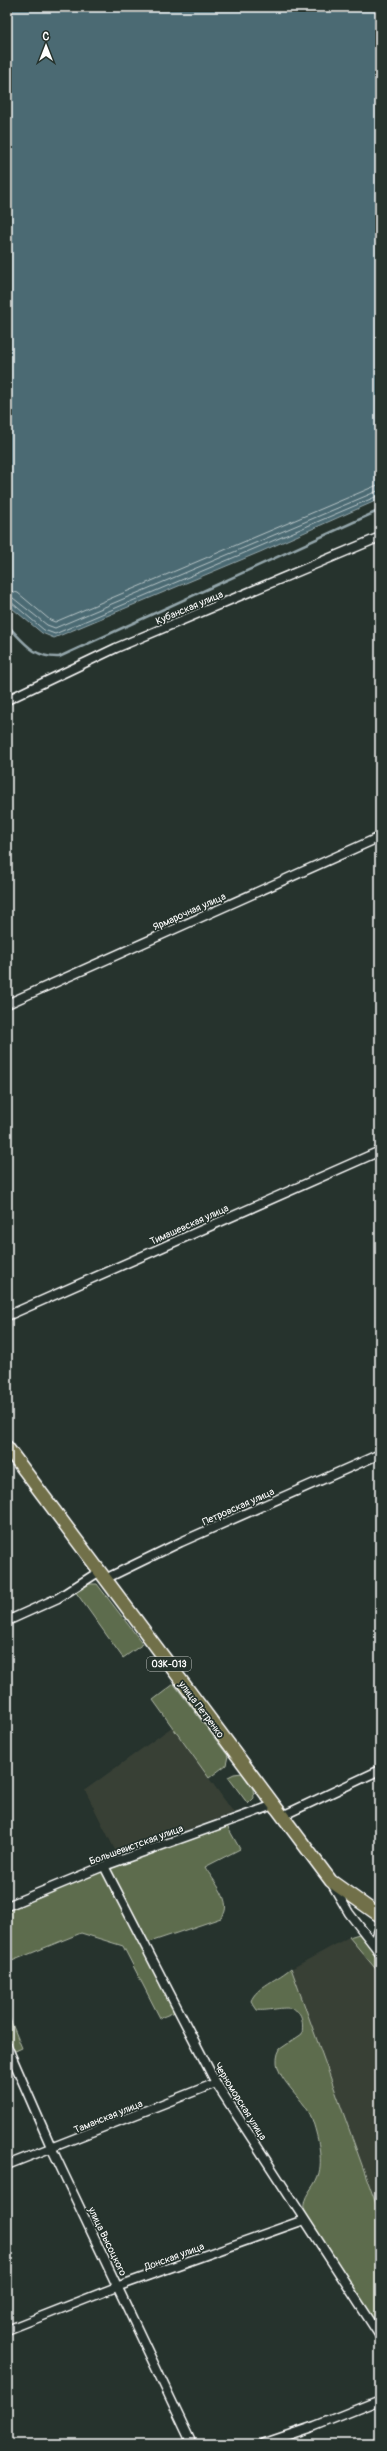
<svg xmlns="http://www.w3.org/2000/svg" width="387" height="2451" viewBox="0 0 387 2451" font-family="Pangolin,sans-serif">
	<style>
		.built { fill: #384036 }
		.green { fill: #5d6c4e; stroke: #aeb6a6 }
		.water { fill: #4c6b73; stroke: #94a6ab }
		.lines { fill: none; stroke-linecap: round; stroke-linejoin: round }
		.shore { stroke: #b7c4c7; stroke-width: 1 }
		.stream { stroke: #94a6ab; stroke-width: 2.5 }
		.minor-casing { stroke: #fff; stroke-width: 11 }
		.primary-casing { stroke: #fff; stroke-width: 15 }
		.minor { stroke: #26332d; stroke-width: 8 }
		.primary { stroke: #71704a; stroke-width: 12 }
		.labels { text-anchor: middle; stroke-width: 3.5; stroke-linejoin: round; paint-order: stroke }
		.shield { fill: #26332d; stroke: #bec2c0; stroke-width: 1 }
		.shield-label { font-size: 9px; font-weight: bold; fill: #fff }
		.street-label { font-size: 10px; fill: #fff; stroke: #26332d }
	</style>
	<rect width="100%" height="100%" fill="#26332d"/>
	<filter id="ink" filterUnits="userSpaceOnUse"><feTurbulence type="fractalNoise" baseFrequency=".025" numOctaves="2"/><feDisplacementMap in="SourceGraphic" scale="8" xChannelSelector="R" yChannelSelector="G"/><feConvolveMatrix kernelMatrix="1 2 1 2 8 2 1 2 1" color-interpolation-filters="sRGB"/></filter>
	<g filter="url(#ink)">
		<!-- built -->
		<g class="built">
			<path d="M172 1727 234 1813 117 1854 85 1790Z"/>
			<path d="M349 1937 380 1974V2215L291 1969Z"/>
		</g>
		<!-- green -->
		<g class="green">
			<path d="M88 1584H97L143 1644 123 1658 75 1591Z"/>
			<path d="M174 1684 228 1756 226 1765 209 1778 153 1700Z"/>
			<path d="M242 1773 253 1789 254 1798 248 1804 228 1777 234 1774Z"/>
			<path d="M227 1826 240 1849 205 1867C213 1881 235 1903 221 1918L147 1943 109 1869Z"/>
			<path d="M102 1871 175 2012 160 2018 123 1946 81 1933 7 1963V1910Z"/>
			<path d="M359 1934 380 1959V1974L349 1937Z"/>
			<path d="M291 1968 380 2215V2328L304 2211C302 2195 313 2190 318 2176 324 2160 317 2134 312 2119 304 2095 266 2075 280 2049L302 2034C307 1994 275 2013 257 2010L251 2001C256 1987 279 1979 291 1968Z"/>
			<path d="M7 2012 22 2048 13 2052 7 2037Z"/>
		</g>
		<!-- water -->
		<path class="water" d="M7 7H380V499L260 552 54 638 42 633 7 604Z"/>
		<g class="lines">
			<!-- shore -->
			<g class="shore">
				<path d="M7 590 18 593 50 620 55 622 380 484"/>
				<path d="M7 596 13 598 47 625 55 628 380 490"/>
				<path d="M7 601 11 602 44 630 55 634 380 495"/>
			</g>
			<!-- stream -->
			<path class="stream" d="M7 625C24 642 33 658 59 657L380 510"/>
			<defs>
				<g id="minor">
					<path d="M7 700 116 648 380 537"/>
					<path d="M7 1004 380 837"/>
					<path d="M7 1316 380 1151"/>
					<path d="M105 1579 181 1542 380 1454"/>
					<path d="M7 1621 58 1598 100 1571"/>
					<path d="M282 1816 380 1770"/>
					<path d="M104 1866 216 2083 380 2336"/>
					<path d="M332 1884 349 1913 380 1953"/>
					<path d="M7 1906 104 1866 274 1805"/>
					<path d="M377 1949V1936L380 1926"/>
					<path d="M7 2046 52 2149 192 2444"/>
					<path d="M7 2165 216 2083"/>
					<path d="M7 2330 119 2286 304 2220"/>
					<path d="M262 2444 315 2426 380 2400"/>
				</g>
				<path id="primary" d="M7 1447 331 1881 380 1916"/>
			</defs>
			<!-- minor casing -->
			<use href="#minor" class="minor-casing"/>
			<!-- primary casing -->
			<use href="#primary" class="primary-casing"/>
			<!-- minor -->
			<use href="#minor" class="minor"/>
			<!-- primary -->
			<use href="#primary" class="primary"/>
		</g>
	</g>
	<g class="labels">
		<!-- shield labels -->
		<rect class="shield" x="147" y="1657" width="44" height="14" rx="3"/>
		<g class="shield-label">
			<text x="169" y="1667">03К-013</text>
		</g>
		<!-- street labels -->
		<g class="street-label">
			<text transform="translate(189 607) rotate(-23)" y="4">Кубанская улица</text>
			<text transform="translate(189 911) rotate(-24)" y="4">Ярмарочная улица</text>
			<text transform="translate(189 1224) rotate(-24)" y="4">Тимашевская улица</text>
			<text transform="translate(238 1506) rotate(-24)" y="4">Петровская улица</text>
			<text transform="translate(202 1709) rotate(53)" y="4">улица Петренко</text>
			<text transform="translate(136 1844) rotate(-20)" y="4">Большевистская улица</text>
			<text transform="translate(241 2101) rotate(58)" y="4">Черноморская улица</text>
			<text transform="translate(108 2116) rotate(-22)" y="4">Таманская улица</text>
			<text transform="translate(108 2241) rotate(64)" y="4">улица Высоцкого</text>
			<text transform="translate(174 2256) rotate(-20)" y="4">Донская улица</text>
		</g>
	</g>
	<!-- margin -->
	<rect width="387" height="2451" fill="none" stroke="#26332d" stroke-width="24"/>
	<rect x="12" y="12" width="363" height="2427" fill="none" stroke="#fff" stroke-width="1.5" filter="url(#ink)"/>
	<!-- north arrow -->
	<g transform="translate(46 46)" stroke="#26332d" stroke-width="3" paint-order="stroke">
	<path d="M0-3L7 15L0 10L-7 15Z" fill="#ffffff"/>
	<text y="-6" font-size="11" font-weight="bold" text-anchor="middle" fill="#ffffff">С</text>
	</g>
</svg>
